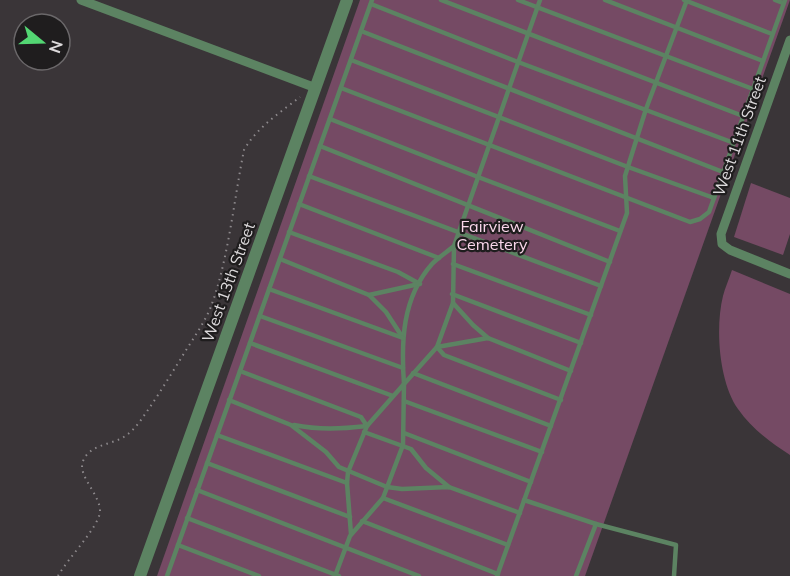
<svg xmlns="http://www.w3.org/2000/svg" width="790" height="576" viewBox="0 0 790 576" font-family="Mulish,sans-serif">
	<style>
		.green { fill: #754a64 }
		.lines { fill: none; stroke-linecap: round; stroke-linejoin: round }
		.path { stroke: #8d898c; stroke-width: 2; stroke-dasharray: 1.5 4.5; stroke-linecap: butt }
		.service { stroke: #5c8362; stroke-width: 4.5 }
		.minor { stroke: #5c8362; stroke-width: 9 }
		.tertiary { stroke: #5c8362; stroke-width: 12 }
		.labels { text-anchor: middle; stroke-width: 4.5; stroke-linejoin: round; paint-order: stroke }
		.street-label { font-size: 16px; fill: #dcd9db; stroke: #1f1d1e }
		.park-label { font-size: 16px; fill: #fad7eb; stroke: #1f1d1e }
	</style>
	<rect width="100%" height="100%" fill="#3a3538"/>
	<!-- green -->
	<g class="green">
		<path d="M360 0H790L585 576H157Z"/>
		<path d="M751 183 790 198V234L783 255 734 237Z"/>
		<path d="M732 270 790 294V455C771 443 751 428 738 409 719 382 715 328 723 296 725 288 729 279 732 270Z"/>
	</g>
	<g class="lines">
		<!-- path -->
		<path class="path" d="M58 576C68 558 98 528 100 512 101 495 77 476 83 461 89 446 107 445 120 439 130 434 137 426 143 417 156 399 168 379 180 360 190 343 202 327 210 309 228 263 234 199 244 150 257 127 281 112 300 97"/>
		<!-- service -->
		<g class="service">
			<path d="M441 0 743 116"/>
			<path d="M518 0 753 89"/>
			<path d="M605 0 763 61"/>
			<path d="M684 0 772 34"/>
			<path d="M775 0 783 3"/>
			<path d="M371 4 518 62 734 143"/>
			<path d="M361 31 723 172"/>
			<path d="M351 60 628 167 714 198"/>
			<path d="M341 88 690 222 700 219 709 212 785 0"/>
			<path d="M330 119 478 177 620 231"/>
			<path d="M320 146 610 262"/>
			<path d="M309 176 601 286"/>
			<path d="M299 204 439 258"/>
			<path d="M289 232 398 272 420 284"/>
			<path d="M454 246 453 303 437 347 404 384C401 342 402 298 432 264 439 257 447 252 454 246Z"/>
			<path d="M454 246 540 0"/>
			<path d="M280 259 369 295 386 312 403 338"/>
			<path d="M453 264 591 315"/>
			<path d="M269 289 403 338"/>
			<path d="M452 294 581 343"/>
			<path d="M369 295 419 284"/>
			<path d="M453 303 473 325 488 338"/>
			<path d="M260 316 403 368"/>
			<path d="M250 343 393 396"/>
			<path d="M240 371 361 417 367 426C341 429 319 430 294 425"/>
			<path d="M413 373 551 426"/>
			<path d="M229 400 291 425 326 452 339 467 387 487 402 489 449 487 520 513"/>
			<path d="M561 400 444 355 437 347 488 338 571 371"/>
			<path d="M404 401 542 452"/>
			<path d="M364 432 411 449 426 468 449 487"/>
			<path d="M404 433 531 482"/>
			<path d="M217 435 347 483"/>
			<path d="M207 463 350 517"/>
			<path d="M197 490 419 576"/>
			<path d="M383 498 508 545"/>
			<path d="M524 500 596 524 576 576"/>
			<path d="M187 518 339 576"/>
			<path d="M362 521 498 574"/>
			<path d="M596 524 676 545 674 576"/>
			<path d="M178 545 259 576"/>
			<path d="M167 576 372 0"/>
			<path d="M335 576 350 536 383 498 403 445 404 384 367 426 348 472 347 483 351 534"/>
			<path d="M497 576 627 213 625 176 646 109 687 0"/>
		</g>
		<!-- minor -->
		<g class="minor">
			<path d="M81 0 316 88"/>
			<path d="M790 40 721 234 722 244 730 250 790 274"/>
		</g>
		<!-- tertiary -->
		<path class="tertiary" d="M140 576 347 0"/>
	</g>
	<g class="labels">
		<!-- street labels -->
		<g class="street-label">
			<text transform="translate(739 136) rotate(-70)" y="6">West 11th Street</text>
			<text transform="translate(228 282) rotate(-70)" y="6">West 13th Street</text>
		</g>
		<!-- park labels -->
		<g class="park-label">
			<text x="492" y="232">Fairview<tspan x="492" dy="18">Cemetery</tspan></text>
		</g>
	</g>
	<!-- north arrow -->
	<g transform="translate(42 42) rotate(109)"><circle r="28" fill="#1f1d1e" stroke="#6b686a" stroke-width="1.5"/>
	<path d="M0-4.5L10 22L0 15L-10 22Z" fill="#53d673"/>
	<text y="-9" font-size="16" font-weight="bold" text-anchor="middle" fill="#dcd9db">N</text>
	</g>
</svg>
